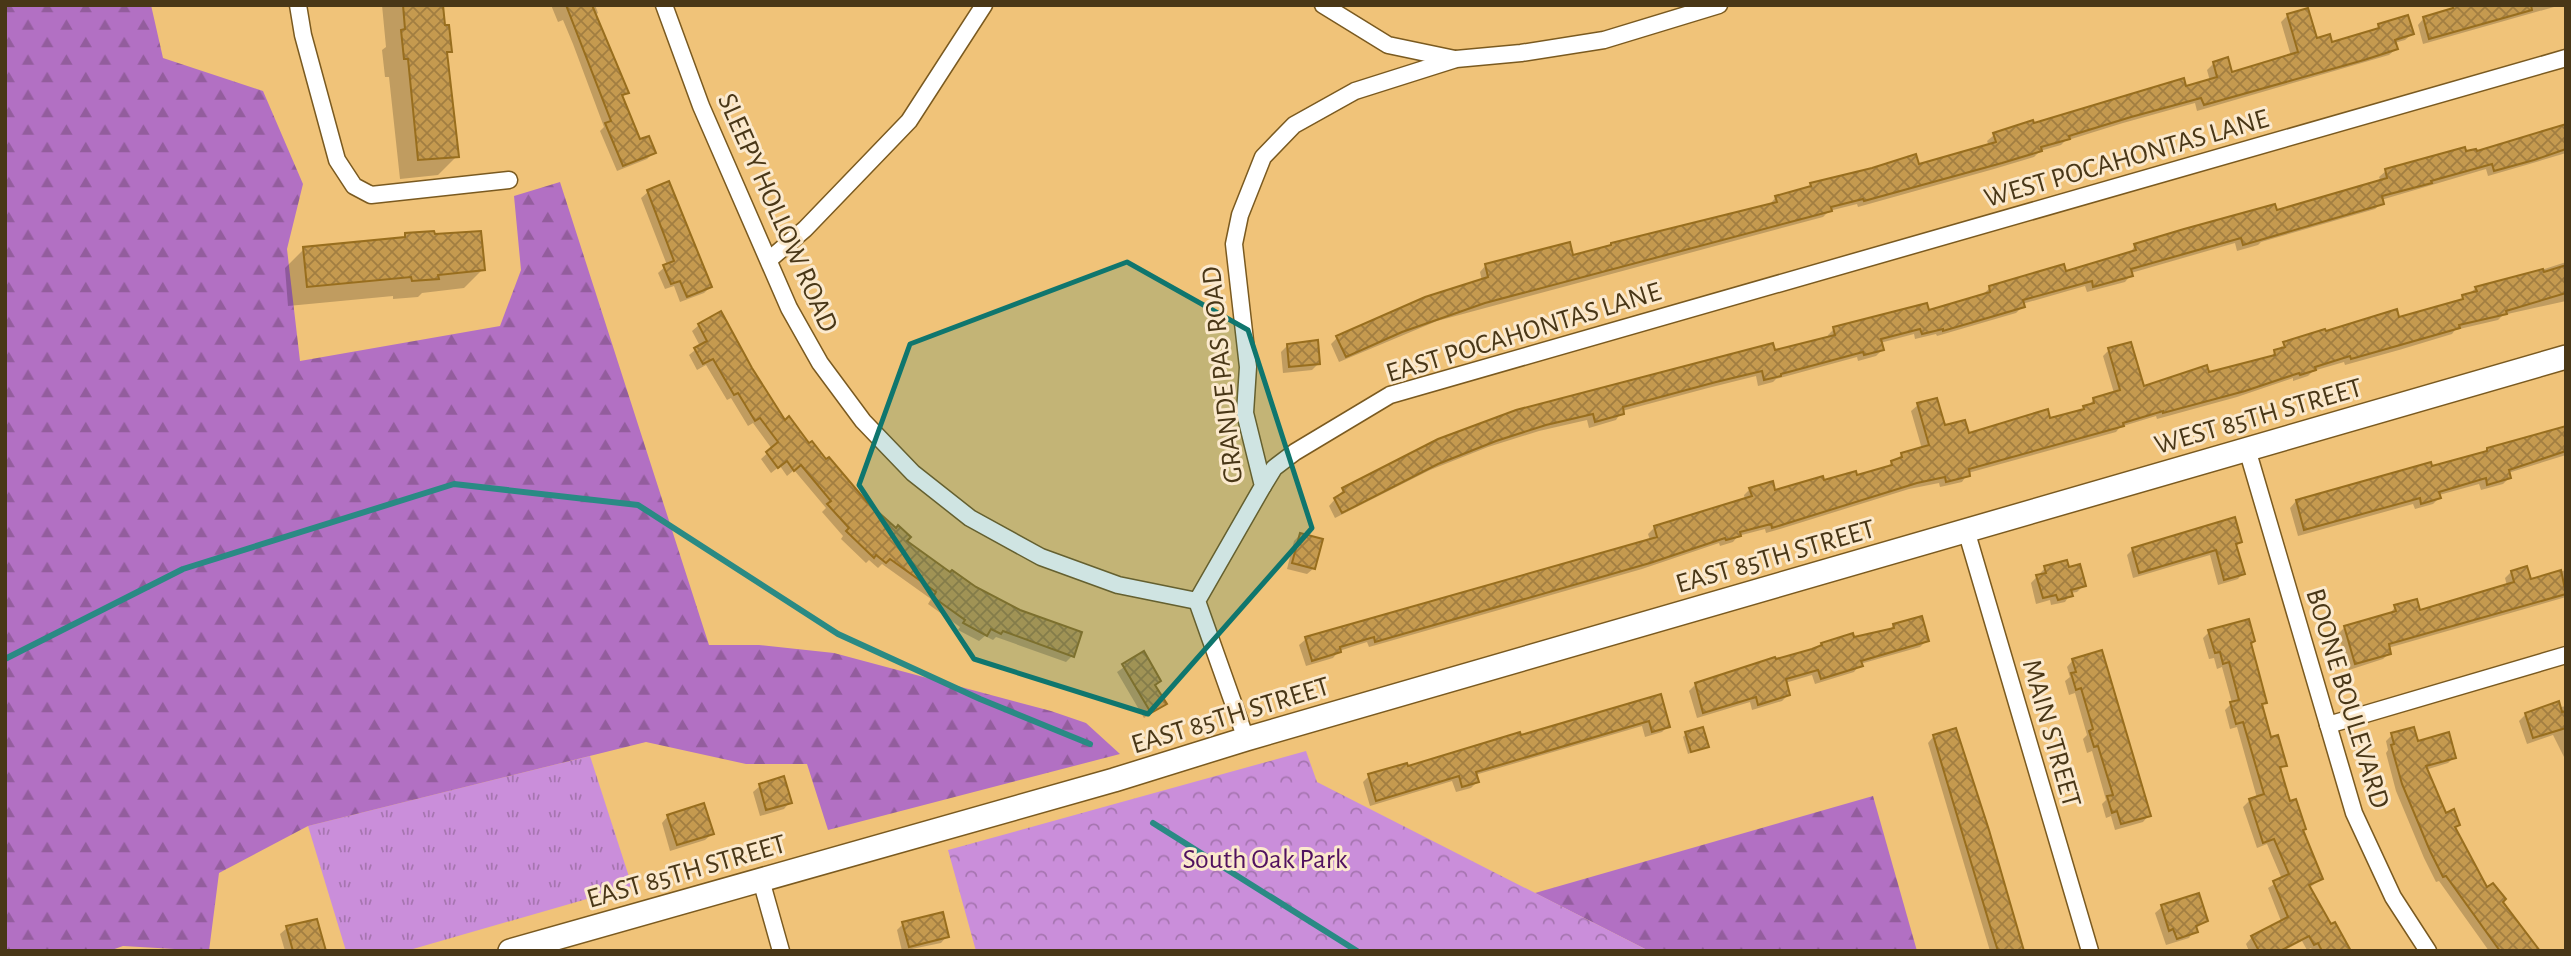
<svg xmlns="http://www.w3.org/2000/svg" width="2571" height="956" viewBox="0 0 2571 956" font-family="'Alegreya Sans',sans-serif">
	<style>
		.grass { fill: url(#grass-tufts) }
		.forest { fill: url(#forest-firs) }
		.park { fill: url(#park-crowns) }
		.shadow { fill: #0003 }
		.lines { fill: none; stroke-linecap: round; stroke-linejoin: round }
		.stream { stroke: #2a8a84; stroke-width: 6 }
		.building { fill: url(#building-cross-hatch); stroke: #986e1e; stroke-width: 2 }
		.minor-casing { stroke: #7a5a20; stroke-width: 19 }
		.secondary-casing { stroke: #7a5a20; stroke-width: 26 }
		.minor { stroke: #fff; stroke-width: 16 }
		.secondary { stroke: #fff; stroke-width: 23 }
		.marked { fill: #0f766e; fill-opacity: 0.2; stroke: #0f766e; stroke-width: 5; stroke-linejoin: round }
		.labels { text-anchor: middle; stroke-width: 6; stroke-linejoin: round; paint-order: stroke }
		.street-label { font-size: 28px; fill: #493717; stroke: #fbe9cd }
		.park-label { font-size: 28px; fill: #51125f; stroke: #fbe9cd }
	</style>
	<defs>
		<pattern id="grass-tufts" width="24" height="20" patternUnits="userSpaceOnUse" patternTransform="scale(1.75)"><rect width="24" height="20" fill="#ca8eda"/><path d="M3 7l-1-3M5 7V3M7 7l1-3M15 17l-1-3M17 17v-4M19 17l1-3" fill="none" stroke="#a675b0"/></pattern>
		<pattern id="forest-firs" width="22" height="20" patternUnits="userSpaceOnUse" patternTransform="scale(1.75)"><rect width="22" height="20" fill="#b270c3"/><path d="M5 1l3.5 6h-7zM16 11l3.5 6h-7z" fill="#935d9d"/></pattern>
		<pattern id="park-crowns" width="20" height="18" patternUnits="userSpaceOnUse" patternTransform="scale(1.75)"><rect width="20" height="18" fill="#ca8eda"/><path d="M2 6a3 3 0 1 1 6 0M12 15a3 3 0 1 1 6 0" fill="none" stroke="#a675b0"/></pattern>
		<pattern id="building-cross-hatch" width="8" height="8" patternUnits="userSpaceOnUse" patternTransform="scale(1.75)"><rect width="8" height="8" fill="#c59a4f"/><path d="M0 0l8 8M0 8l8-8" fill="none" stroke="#a27e41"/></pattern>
	</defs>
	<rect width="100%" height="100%" fill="#f0c379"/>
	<!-- grass -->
	<path class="grass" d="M590 756 632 886 406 951H346L308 826Z"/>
	<!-- forest -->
	<g class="forest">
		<path d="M5 5H151L163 58 263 91 303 184 287 249 300 361 500 326 521 270 514 196 560 182 709 645H759L834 653 1051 711 1086 723 1120 754 828 830 807 764H746L646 742 308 826 219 873 209 951 123 946 109 951H5Z"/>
		<path d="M1873 796 1917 951H1649L1535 893Z"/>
	</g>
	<!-- park -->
	<path class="park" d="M1306 751 1317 782 1649 951H976L948 850Z"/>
	<!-- shadow -->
	<g class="shadow">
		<path d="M382 5H441L450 51 446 55 457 156 438 175 400 179 389 77H385L382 50 386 47Z"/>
		<path d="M551 5H595L598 13 594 16 627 92 621 98 639 142 654 152 647 159 617 171 600 131 604 127 573 44 563 20 558 22Z"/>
		<path d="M2561 5 2423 44 2418 25 2424 18 2447 12 2456 5Z"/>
		<path d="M2288 15 2316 41 2331 44 2373 32 2379 26 2412 34 2405 40 2394 43 2396 49 2389 55 2197 111 2195 103 2123 123 2065 141 2061 145 2040 151 2034 157 1994 169 1858 207 1857 204 1829 211 1823 217 1437 321 1339 362 1331 344 1337 338 1482 281 1480 272 1486 265 1572 257 1770 204 1776 197 1807 189 1811 185 1918 166 1989 146 1987 141 1994 135 2185 88 2210 81 2207 70 2214 63 2231 74 2291 56 2281 22Z"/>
		<path d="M2566 126V153L2526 165 2488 176 2486 169 2381 200 2382 203 2375 209 2261 242 2258 245 2237 251 2235 243 2131 273V275L2125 282 2087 292 2085 286 2022 304 2023 306 2016 313 1937 336 1936 334 1915 339 1914 334 1880 343 1882 350 1876 356 1858 361 1857 357 1776 379 1773 382 1758 386 1756 376 1708 388 1622 411 1616 420 1589 428 1587 420 1539 431 1488 447 1430 470 1335 518 1329 506 1343 490 1774 352 1828 338V335L1834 329 1927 313 1983 294 1990 288 2065 273 2130 254 2135 245 2275 212 2381 182 2379 177 2386 171 2475 153Z"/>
		<path d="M648 192 710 287 704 293 680 302 674 286 665 289 658 273 667 265 641 198Z"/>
		<path d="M406 235 483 269 464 288 422 293 418 297 393 299V296L288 306 285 268 304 249 401 239Z"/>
		<path d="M2566 262V301L2503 315 2498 320 2455 330 2452 334 2399 350 2345 365 2344 362 2313 371 2308 376 2293 381V378L2237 397 2157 419 2156 416 2120 427 2116 432 1968 473 1962 482 1940 487 1939 483 1909 489 1780 529 1766 533 1765 529 1738 536 1733 542 1720 546 1719 543 1642 569 1369 647 1367 642 1339 651 1333 658 1306 666 1299 645 1306 639 1650 540 1648 534 1655 527 1745 500 1744 495 1750 489 1774 492 1856 478 1884 469 1902 455 1922 449 1911 411 1918 405 1944 428 1968 435 2049 420 2080 412 2094 400 2114 393 2103 356 2109 350 2142 388 2268 359 2282 346 2286 356V346H2283L2284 344 2398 319 2458 302 2476 288 2496 285Z"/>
		<path d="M699 325 750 369 784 422 904 541 1072 656 1066 662 996 637 993 640 985 636 979 641 958 630 960 627 928 604 931 599 882 564 878 568 869 560 866 563 841 539 843 536 822 512 826 508 794 470 787 476 780 466 771 473 761 459 772 449 753 423 748 426 731 398 727 400 706 365 697 370 689 355 700 346 692 331Z"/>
		<path d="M1288 345 1319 363 1312 370 1283 373 1281 352Z"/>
		<path d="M2566 428V455L2508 473 2509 478 2503 484 2481 490 2479 484 2439 495V498L2433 504 2415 509 2413 504 2298 536 2290 508 2296 501 2431 468 2483 454 2487 449Z"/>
		<path d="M1301 534 1314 568 1307 574 1287 569 1294 541Z"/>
		<path d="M2240 542 2235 547 2243 573 2238 579 2218 585 2210 555 2133 578 2127 555 2133 549Z"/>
		<path d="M2045 568 2084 585 2077 592 2071 593 2065 602 2051 605 2050 600 2036 604 2031 583Z"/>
		<path d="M2566 570V597L2388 648 2390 653 2383 659 2349 670 2338 634 2344 628 2389 615 2395 607 2419 613 2507 586 2505 578 2511 572 2529 581Z"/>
		<path d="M1894 625 1927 640 1920 647 1860 664 1854 672 1815 684 1812 675 1785 683 1788 695 1782 701 1752 710 1750 702 1697 718 1689 691 1696 684 1817 649 1822 644 1888 631Z"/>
		<path d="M2209 632 2249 645 2265 702 2261 707 2270 739 2285 765 2279 771 2289 804 2321 879 2309 888 2330 926 2349 951H2313L2311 948 2307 950 2302 941 2283 951H2249L2246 944 2252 937 2281 921 2268 888 2282 879 2267 844 2257 848 2243 807 2250 800 2257 798 2237 727 2230 729 2225 710 2232 703 2222 667 2217 669 2214 658 2209 659 2203 638Z"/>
		<path d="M1143 654 1159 681 1154 686 1164 704 1144 718 1117 672Z"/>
		<path d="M2073 660 2149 815 2143 822 2115 830 2111 816 2106 818 2102 804 2106 800 2092 751 2087 753 2083 739 2087 735 2075 693 2069 695 2065 681 2070 677 2067 667Z"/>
		<path d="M1660 696 1668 726 1662 732 1645 737 1642 726 1475 775 1477 782 1471 788 1456 792 1452 781 1370 806 1363 782 1369 776 1407 768Z"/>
		<path d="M2566 706V761L2553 735 2527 744 2519 721 2526 714Z"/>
		<path d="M1686 734 1707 746 1688 754 1683 737Z"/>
		<path d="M2392 735 2454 757 2448 763 2425 770 2445 815 2458 824 2454 829 2486 890 2501 902 2538 951H2489L2439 881 2436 882 2424 858 2396 791 2386 753 2388 750 2386 741Z"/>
		<path d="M1934 736 2022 951H1990L1928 743Z"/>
		<path d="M760 786 790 802 784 809 760 816 753 792Z"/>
		<path d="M668 816 712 834 705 840 670 851 662 823Z"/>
		<path d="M2162 907 2206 921 2195 929 2189 938 2166 945 2155 913Z"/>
		<path d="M903 924 947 936 941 943 902 951 897 930Z"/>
		<path d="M287 928 324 951H285L280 934Z"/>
	</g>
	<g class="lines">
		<!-- stream -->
		<g class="stream">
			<path d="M5 659 183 569 454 484 638 505 838 634 980 699 1090 744"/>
			<path d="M1153 823 1357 951"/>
		</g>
	</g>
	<!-- building -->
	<g class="building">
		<path d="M403 5H443L445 25H449L452 52H447L459 157 418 160 408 59H404L401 30 405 29Z"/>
		<path d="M566 5H592L629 93 622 95 640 139 649 136 656 153 623 166 605 123 611 121Z"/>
		<path d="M2452 5H2531L2532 10 2429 39 2423 17 2453 8Z"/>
		<path d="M2308 8 2317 38 2330 34 2332 42 2379 28 2378 24 2408 15 2414 34 2395 40 2398 49 2364 60 2204 105 2201 98 2131 117 2069 136 2070 139 2041 147 2042 151 2002 163 1864 201 1863 199 1831 207 1832 211 1485 303 1402 332 1346 357 1336 336 1425 297 1488 277 1485 264 1570 242 1573 255 1611 245V243L1777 202 1775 196 1811 186 1810 183 1872 168 1916 154 1919 164 1996 142 1993 133 2033 120 2034 123 2184 78 2186 86 2217 77 2213 62 2228 57 2232 72 2298 52 2287 14Z"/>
		<path d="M2566 124V149L2534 160 2494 171 2492 164 2431 181 2432 183 2382 196 2384 204 2243 245 2241 238 2191 252 2131 269 2133 276 2093 287 2092 281 2023 300 2025 307 1943 331V329L1922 334 1920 329 1881 339 1884 350 1864 355 1863 352 1781 374V376L1764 380 1762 371 1716 382 1623 407 1624 414 1595 422 1593 414 1546 425 1496 441 1438 464 1342 513 1334 498 1344 492 1342 488 1438 439 1516 410 1773 343 1775 350 1835 335 1833 327 1927 303 1929 310 1990 292 1989 286 2064 264 2066 271 2136 250 2134 244 2184 229 2275 204 2277 210 2387 178 2385 169 2465 147 2466 151 2476 149 2477 151Z"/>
		<path d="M669 181 712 287 687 297 680 281 671 284 663 265 674 261 647 190Z"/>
		<path d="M434 231 435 234 481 231 485 270 438 275 439 279 412 281 411 277 307 287 303 247 405 237V233Z"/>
		<path d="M2566 265V293L2506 311 2507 314 2459 325 2460 328 2351 359 2350 356 2315 367 2316 370 2300 375 2299 373 2245 391 2163 413V411L2123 423 2124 426 1969 469 1970 476 1946 482 1945 477 1917 483 1788 523 1772 528 1771 524 1740 532 1741 536 1726 540 1725 538 1650 563 1375 642 1374 637 1340 647 1341 652 1312 661 1305 637 1657 537 1654 526 1752 496 1749 488 1773 481 1775 490 1823 476 1824 480 1856 471 1857 475 1892 465 1891 461 1902 457 1901 453 1929 445 1917 403 1937 398 1945 425 1965 420 1969 433 2048 409 2050 418 2084 409 2083 406 2094 403 2093 398 2120 390 2108 348 2131 342 2144 386 2207 365 2209 372 2275 355 2274 350 2285 347 2283 342 2325 329 2326 331 2397 309 2399 317 2463 299 2462 295 2477 291 2475 287 2543 269 2544 272Z"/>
		<path d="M721 311 752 368 785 420 789 416 809 443 812 441 826 459 829 457 867 502 896 528 898 525 911 537 907 541 950 572 952 570 976 587 1020 610 1082 632 1074 657 1003 631 1001 634 991 629 987 636 963 623 965 620 933 597 936 592 890 559 886 563 876 555 874 558 846 531 849 528 827 504 831 501 801 465 794 471 787 461 778 468 766 452 778 442 760 418 755 421 738 393 734 395 713 359 703 364 694 348 707 341 698 324Z"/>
		<path d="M1318 340 1320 364 1289 367 1287 344Z"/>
		<path d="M2566 426V451L2509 470 2511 478 2487 485 2486 478 2439 492 2441 498 2421 504 2420 498 2304 530 2296 500 2431 462 2432 466 2487 451V448Z"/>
		<path d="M2235 517 2242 542 2236 544 2245 574 2224 580 2216 550 2139 573 2132 548Z"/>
		<path d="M1300 533 1323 539 1315 569 1292 563Z"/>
		<path d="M2067 560 2069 567 2080 564 2086 586 2071 590 2073 596 2058 600 2056 595 2043 598 2036 575 2046 573 2044 566Z"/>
		<path d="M2527 566 2531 579 2561 570 2566 594 2389 644 2391 654 2355 664 2344 626 2396 611 2394 605 2417 599 2420 610 2514 582 2511 571Z"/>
		<path d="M1922 616 1929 641 1861 661 1863 666 1821 679 1818 670 1786 679 1790 695 1758 705 1756 697 1703 713 1695 683 1775 657 1776 659 1812 649 1822 645 1821 643 1853 633 1854 637 1894 628 1893 624Z"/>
		<path d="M2249 619 2255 641 2251 643 2267 703 2262 704 2271 737 2278 735 2287 766 2280 767 2290 801 2296 799 2306 829 2303 830 2323 879 2309 885 2331 924 2335 922 2351 951H2322L2318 943 2314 945 2309 936 2280 951H2259L2251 936 2288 917 2273 881 2289 874 2274 839 2263 843 2249 799 2264 794 2243 722 2236 724 2230 702 2239 700 2229 662 2223 664 2220 652 2215 653 2208 630Z"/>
		<path d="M2102 650 2151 816 2121 824 2117 811 2112 813 2107 796 2113 795 2098 746 2094 747 2089 731 2093 729 2081 688 2076 690 2071 673 2076 672 2072 659Z"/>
		<path d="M1144 651 1161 681 1155 685 1167 704 1151 713 1122 664Z"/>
		<path d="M1661 694 1670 727 1652 732 1649 721 1476 772 1479 782 1462 787 1459 776 1376 801 1368 774 1407 763 1408 766 1520 732 1521 735Z"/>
		<path d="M2559 701 2562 712 2566 711V728L2533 738 2525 713Z"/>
		<path d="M1703 727 1709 747 1691 752 1685 732Z"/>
		<path d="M2414 727 2418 741 2449 732 2456 758 2426 766 2446 813 2454 809 2460 825 2455 827 2487 887 2493 883 2506 899 2503 902 2540 951H2500L2446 876 2443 877 2430 851 2402 784 2391 745 2394 744 2391 733Z"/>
		<path d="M1956 728 1989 830 2024 951H1998L1991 929 1933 735Z"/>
		<path d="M784 776 792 803 766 810 759 784Z"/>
		<path d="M704 803 714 834 677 845 667 815Z"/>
		<path d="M2199 893 2208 921 2196 926 2198 932 2177 939 2173 929 2169 931 2161 905Z"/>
		<path d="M943 912 949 937 909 947 902 922Z"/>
		<path d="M317 919 326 951H293L286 926Z"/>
	</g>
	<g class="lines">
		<defs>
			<g id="minor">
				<path d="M298 5 303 35 337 160 354 186 371 195 509 180"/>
				<path d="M664 5 701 106 789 308 820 363 863 421 913 473 970 518 1041 557 1118 585 1197 601"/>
				<path d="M1323 5 1388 45 1455 59"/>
				<path d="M770 259 805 229 909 121 984 5"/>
				<path d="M2247 449 2354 813 2393 897 2428 951"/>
				<path d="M1263 486 1274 468 1295 452 1390 395 2566 58"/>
				<path d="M1966 530 2090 951"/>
				<path d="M2328 725 2566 655"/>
				<path d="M1246 739 1197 601 1263 486 1245 413 1248 367 1234 244 1240 215 1263 157 1294 125 1355 91 1456 59 1521 53 1604 40 1719 5"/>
				<path d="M761 880 781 951"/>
			</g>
			<path id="secondary" d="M510 951 1114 780 1246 739 2566 357"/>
		</defs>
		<!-- minor casing -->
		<use href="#minor" class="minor-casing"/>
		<!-- secondary casing -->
		<use href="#secondary" class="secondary-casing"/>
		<!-- minor -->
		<use href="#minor" class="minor"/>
		<!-- secondary -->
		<use href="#secondary" class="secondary"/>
	</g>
	<!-- marked area -->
	<path class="marked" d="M1127 262 1248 330 1312 528 1148 714 974 659 859 485 910 344Z"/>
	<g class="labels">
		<!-- street labels -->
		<g class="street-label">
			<text transform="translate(2126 157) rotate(-16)" y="10">WEST POCAHONTAS LANE</text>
			<text transform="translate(779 212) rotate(66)" y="10">SLEEPY HOLLOW ROAD</text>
			<text transform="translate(1523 331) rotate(-17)" y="10">EAST POCAHONTAS LANE</text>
			<text transform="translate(1221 375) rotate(-96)" y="10">GRANDE PAS ROAD</text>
			<text transform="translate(2258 415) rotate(-16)" y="10">WEST 85TH STREET</text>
			<text transform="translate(1775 555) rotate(-16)" y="10">EAST 85TH STREET</text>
			<text transform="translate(2349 698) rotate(73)" y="10">BOONE BOULEVARD</text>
			<text transform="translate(1230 714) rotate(-17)" y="10">EAST 85TH STREET</text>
			<text transform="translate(2053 733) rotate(74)" y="10">MAIN STREET</text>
			<text transform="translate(686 870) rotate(-16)" y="10">EAST 85TH STREET</text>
		</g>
		<!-- park labels -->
		<g class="park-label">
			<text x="1265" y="868">South Oak Park</text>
		</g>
	</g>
	<!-- border -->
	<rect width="2571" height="956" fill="none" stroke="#493717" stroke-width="14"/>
</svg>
